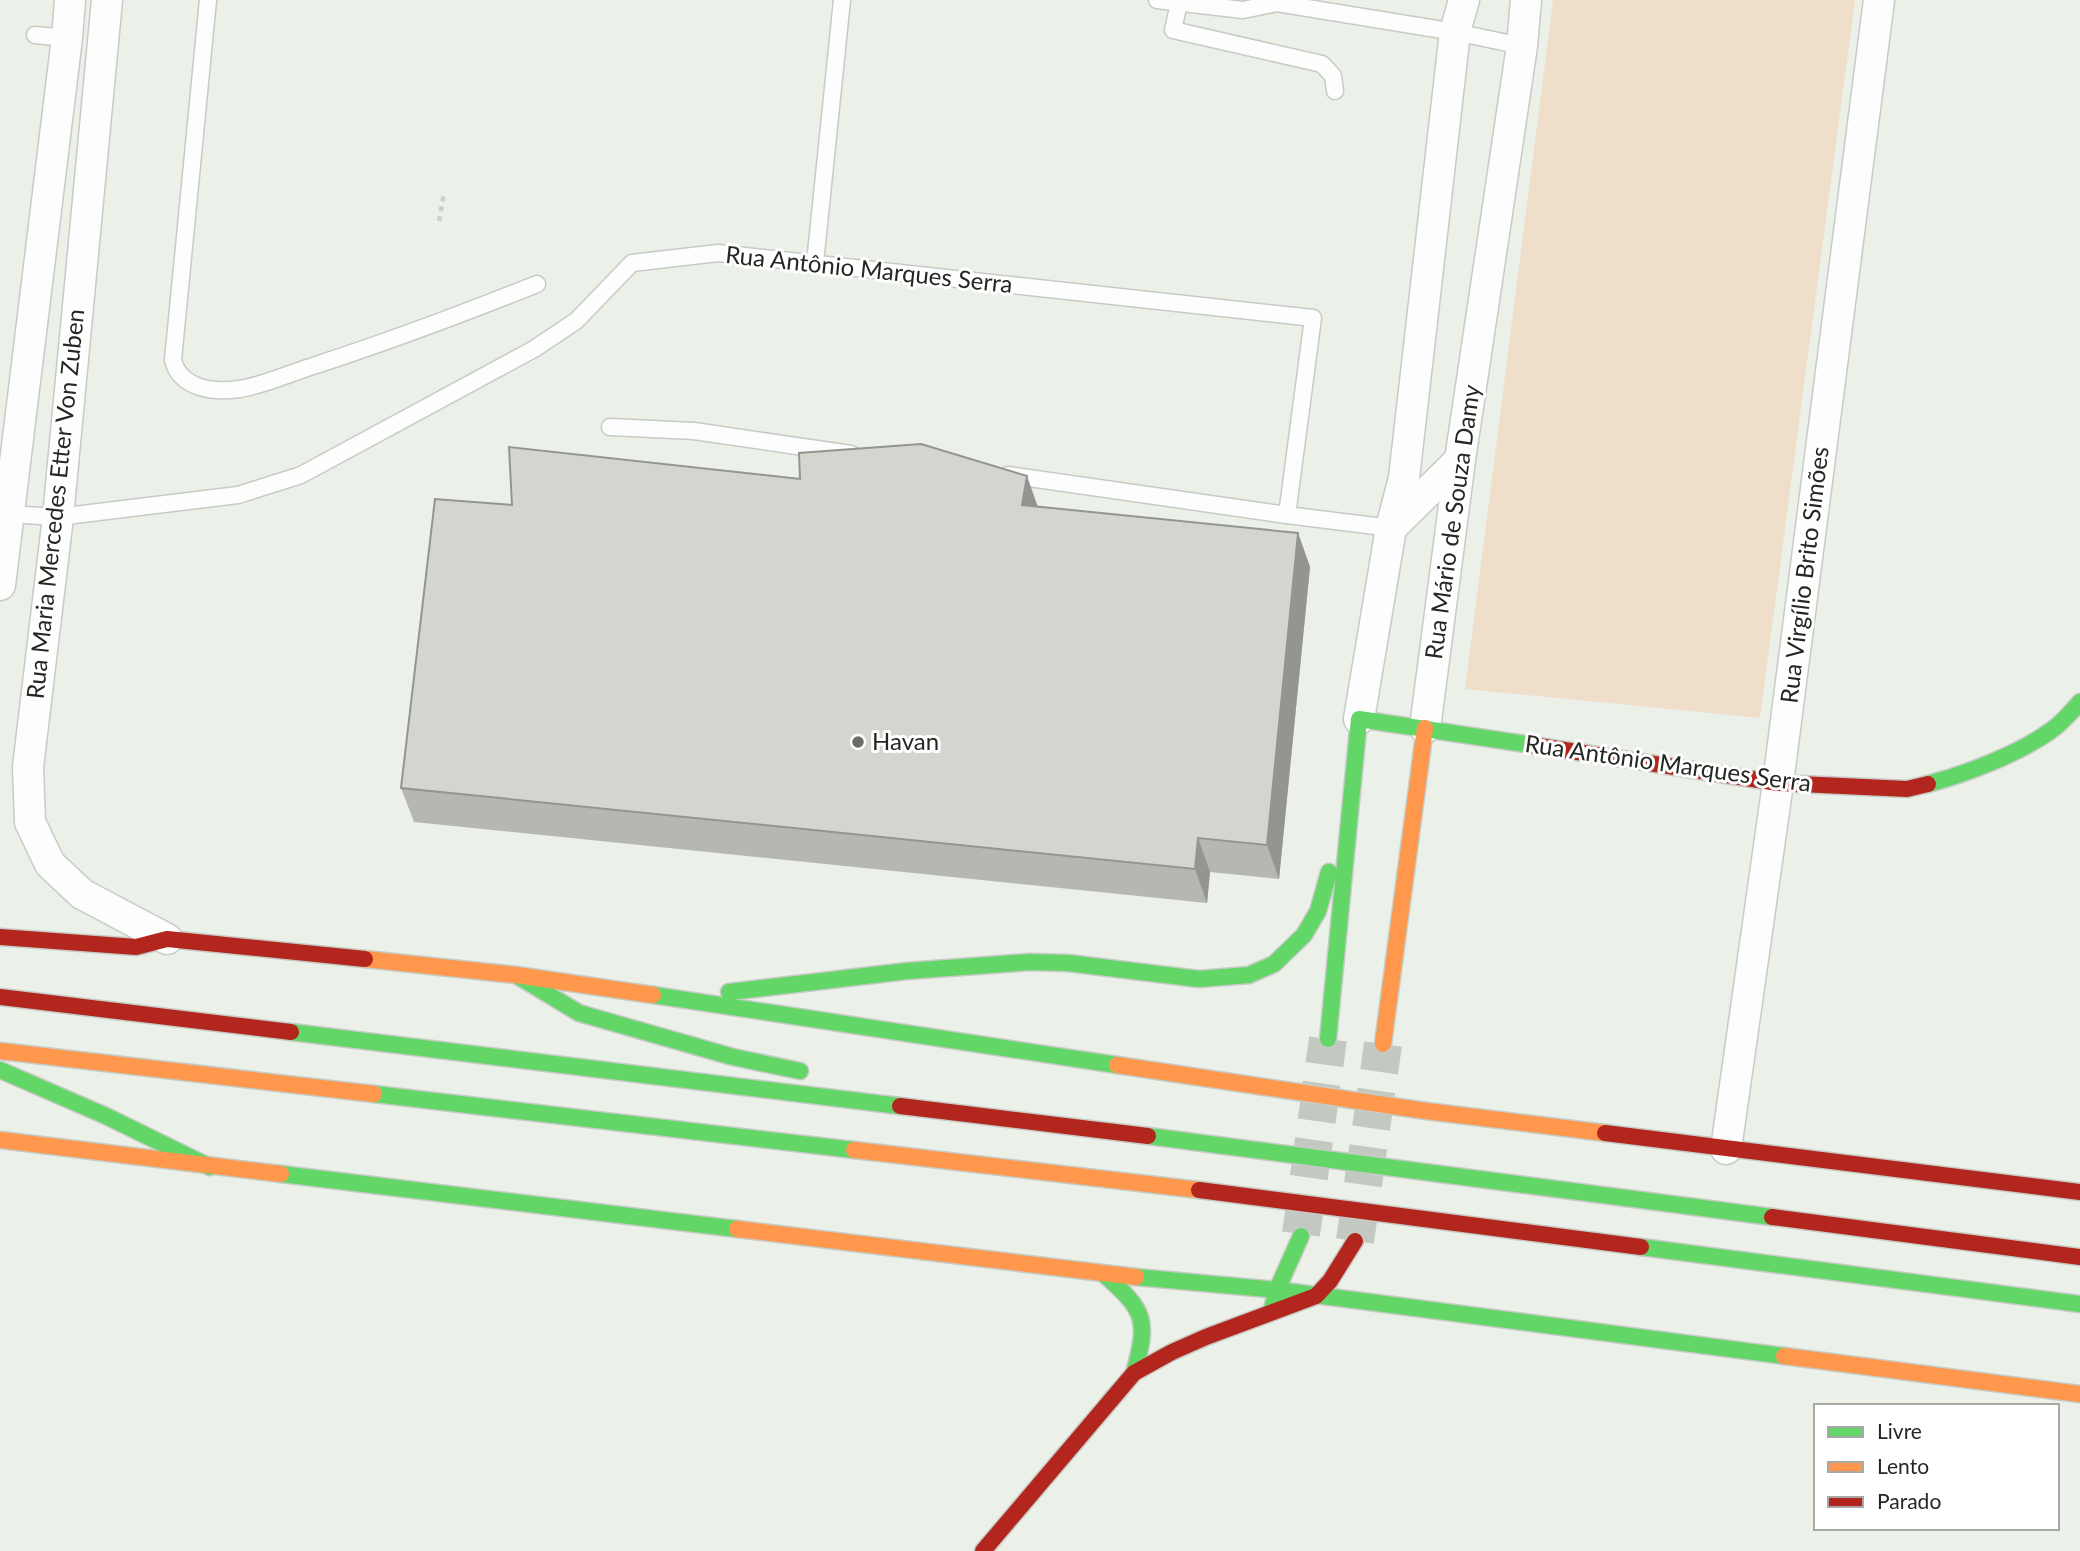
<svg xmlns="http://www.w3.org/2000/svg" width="2080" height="1551" viewBox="0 0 2080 1551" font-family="Lato,sans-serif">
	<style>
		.green { fill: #efdfca }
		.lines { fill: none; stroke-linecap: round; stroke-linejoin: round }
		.secondary-tunnel { stroke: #c3c8c0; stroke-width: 38; stroke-dasharray: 38 19; stroke-linecap: butt }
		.lane-casing { stroke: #c7cbc5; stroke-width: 19 }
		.street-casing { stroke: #c7cbc5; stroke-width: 33 }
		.fast-casing { stroke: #c7cbc5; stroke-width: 19 }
		.slow-casing { stroke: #c7cbc5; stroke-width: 19 }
		.jam-casing { stroke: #c7cbc5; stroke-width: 19 }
		.path { stroke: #cecfcd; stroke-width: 4.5; stroke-dasharray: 5 5; stroke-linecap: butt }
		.lane { stroke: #fcfdfc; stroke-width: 16 }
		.street { stroke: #fcfdfc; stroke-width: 30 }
		.fast { stroke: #63d668; stroke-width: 16 }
		.slow { stroke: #ff974d; stroke-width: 16 }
		.jam { stroke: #b3261e; stroke-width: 16 }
		.wall { fill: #b6b7b2 }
		.shaded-wall { fill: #949591 }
		.building { fill: #d4d5cf; stroke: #949591; stroke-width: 2 }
		.poi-dot { fill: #6a6e67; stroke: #fff; stroke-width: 2.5 }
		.labels { text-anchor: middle; stroke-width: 6; stroke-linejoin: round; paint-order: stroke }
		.street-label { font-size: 24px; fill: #252822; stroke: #fff }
		.poi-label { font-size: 24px; fill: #252822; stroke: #fff; text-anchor: start }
	</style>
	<rect width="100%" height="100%" fill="#ebf0e8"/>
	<!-- green -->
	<path class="green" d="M1553 0H1855L1760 718 1465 689Z"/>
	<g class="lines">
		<!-- secondary-tunnel -->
		<g class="secondary-tunnel">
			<path d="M1301 1234 1328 1039"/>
			<path d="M1355 1241 1383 1044"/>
		</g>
		<defs>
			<g id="lane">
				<path d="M208 0 173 360C180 388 212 393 239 389 261 386 288 374 310 367 387 342 462 314 537 284"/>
				<path d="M1157 0 1243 10 1277 3 1455 32 1522 46"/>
				<path d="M1179 3 1173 30 1322 64 1333 76 1335 91"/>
				<path d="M35 35 67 38"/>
				<path d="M815 263 842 0"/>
				<path d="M610 427 694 431 851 454"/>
				<path d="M1008 475 1287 515"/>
				<path d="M8 514 58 517 238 495 301 475 534 349 576 321 632 263 718 253 1313 318 1287 515 1391 528"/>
			</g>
			<g id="street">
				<path d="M107 0 58 517 28 767 30 822 50 864 82 894 167 939"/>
				<path d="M1391 528 1460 460"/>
				<path d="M0 585 67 38 70 0"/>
				<path d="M1359 719 1391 528 1404 478 1455 32 1464 0"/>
				<path d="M1425 728 1460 460 1522 46 1526 0"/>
				<path d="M1726 1149 1778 783 1879 0"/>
			</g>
			<g id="fast">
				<path d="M1928 784C1966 774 2021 753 2053 729 2063 722 2072 711 2080 702"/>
				<path d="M516 975 579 1013 733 1057 800 1071"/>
				<path d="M729 992 907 971 1030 962 1068 963 1199 979 1249 975 1274 964 1304 935 1318 911 1329 872"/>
				<path d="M653 995 1117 1065"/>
				<path d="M291 1032 900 1106"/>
				<path d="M1328 1039 1359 719 1532 745"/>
				<path d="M0 1070 106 1116 210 1167"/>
				<path d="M374 1094 854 1150"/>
				<path d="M1148 1136 1772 1217"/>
				<path d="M281 1174 737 1229"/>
				<path d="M1641 1247 2080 1304"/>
				<path d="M1104 1274C1145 1311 1149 1319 1134 1373"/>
				<path d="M1136 1277 1277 1290 1784 1356"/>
				<path d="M1271 1312 1277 1290 1301 1236"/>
			</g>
			<g id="slow">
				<path d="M365 959 516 975 653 995"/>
				<path d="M1383 1044 1425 728"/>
				<path d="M0 1051 374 1094"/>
				<path d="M1117 1065 1426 1111 1605 1133"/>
				<path d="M0 1140 281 1174"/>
				<path d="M854 1150 1199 1190"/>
				<path d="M737 1229 1136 1277"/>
				<path d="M1784 1356 2080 1394"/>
			</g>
			<g id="jam">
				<path d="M1532 745 1778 783 1907 789 1928 784"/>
				<path d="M0 937 136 947 167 939 365 959"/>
				<path d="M0 997 291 1032"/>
				<path d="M900 1106 1148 1136"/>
				<path d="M1605 1133 2080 1192"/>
				<path d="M1199 1190 1641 1247"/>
				<path d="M1772 1217 2080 1257"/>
				<path d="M983 1551 1134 1373 1172 1352 1206 1337 1316 1296 1330 1281 1355 1241"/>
			</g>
		</defs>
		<!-- lane casing -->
		<use href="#lane" class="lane-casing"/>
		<!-- street casing -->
		<use href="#street" class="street-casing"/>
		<!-- fast casing -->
		<use href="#fast" class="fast-casing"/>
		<!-- slow casing -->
		<use href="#slow" class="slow-casing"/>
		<!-- jam casing -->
		<use href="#jam" class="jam-casing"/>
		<!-- path -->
		<path class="path" d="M439 221 444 193"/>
		<!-- lane -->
		<use href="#lane" class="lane"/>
		<!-- street -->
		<use href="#street" class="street"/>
		<!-- fast -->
		<use href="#fast" class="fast"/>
		<!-- slow -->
		<use href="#slow" class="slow"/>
		<!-- jam -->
		<use href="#jam" class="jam"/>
	</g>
	<!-- wall -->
	<path class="wall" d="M800 479 1038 507 1298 533 1310 567 1279 879 1210 872 1207 903 414 822 401 788 512 505Z"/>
	<!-- shaded-wall -->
	<g class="shaded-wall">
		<path d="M1027 476 1039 510 1022 505Z"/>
		<path d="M1298 533 1310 567 1279 879 1267 845Z"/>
		<path d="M1198 838 1210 872 1207 903 1195 869Z"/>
	</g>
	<!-- building -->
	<path class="building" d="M921 444 1027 476 1022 505 1298 533 1267 845 1198 838 1195 869 401 788 435 499 512 505 509 447 800 479 799 453Z"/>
	<!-- markers -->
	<circle class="poi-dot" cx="858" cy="742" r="7"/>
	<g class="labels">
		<!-- street labels -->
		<g class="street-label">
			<text transform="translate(869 270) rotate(6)" y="8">Rua Antônio Marques Serra</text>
			<text transform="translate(56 504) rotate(-84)" y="8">Rua Maria Mercedes Etter Von Zuben</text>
			<text transform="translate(1453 522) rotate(-82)" y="8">Rua Mário de Souza Damy</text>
			<text transform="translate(1805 575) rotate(-83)" y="8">Rua Virgílio Brito Simões</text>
			<text transform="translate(1668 764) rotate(8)" y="8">Rua Antônio Marques Serra</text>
		</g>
		<!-- poi labels -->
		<g class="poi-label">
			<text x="872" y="750">Havan</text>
		</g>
	</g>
	<!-- legend -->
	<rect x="1814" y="1404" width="245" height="126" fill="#ffffff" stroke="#a8a9a7" stroke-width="2"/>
	<rect x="1828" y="1427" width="35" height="10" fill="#63d668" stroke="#a8a9a7" stroke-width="2"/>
	<text x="1877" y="1439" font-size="21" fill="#252822">Livre</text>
	<rect x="1828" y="1462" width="35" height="10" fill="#ff974d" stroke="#a8a9a7" stroke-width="2"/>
	<text x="1877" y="1474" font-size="21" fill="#252822">Lento</text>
	<rect x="1828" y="1497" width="35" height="10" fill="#b3261e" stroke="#a8a9a7" stroke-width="2"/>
	<text x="1877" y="1509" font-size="21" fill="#252822">Parado</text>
</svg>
